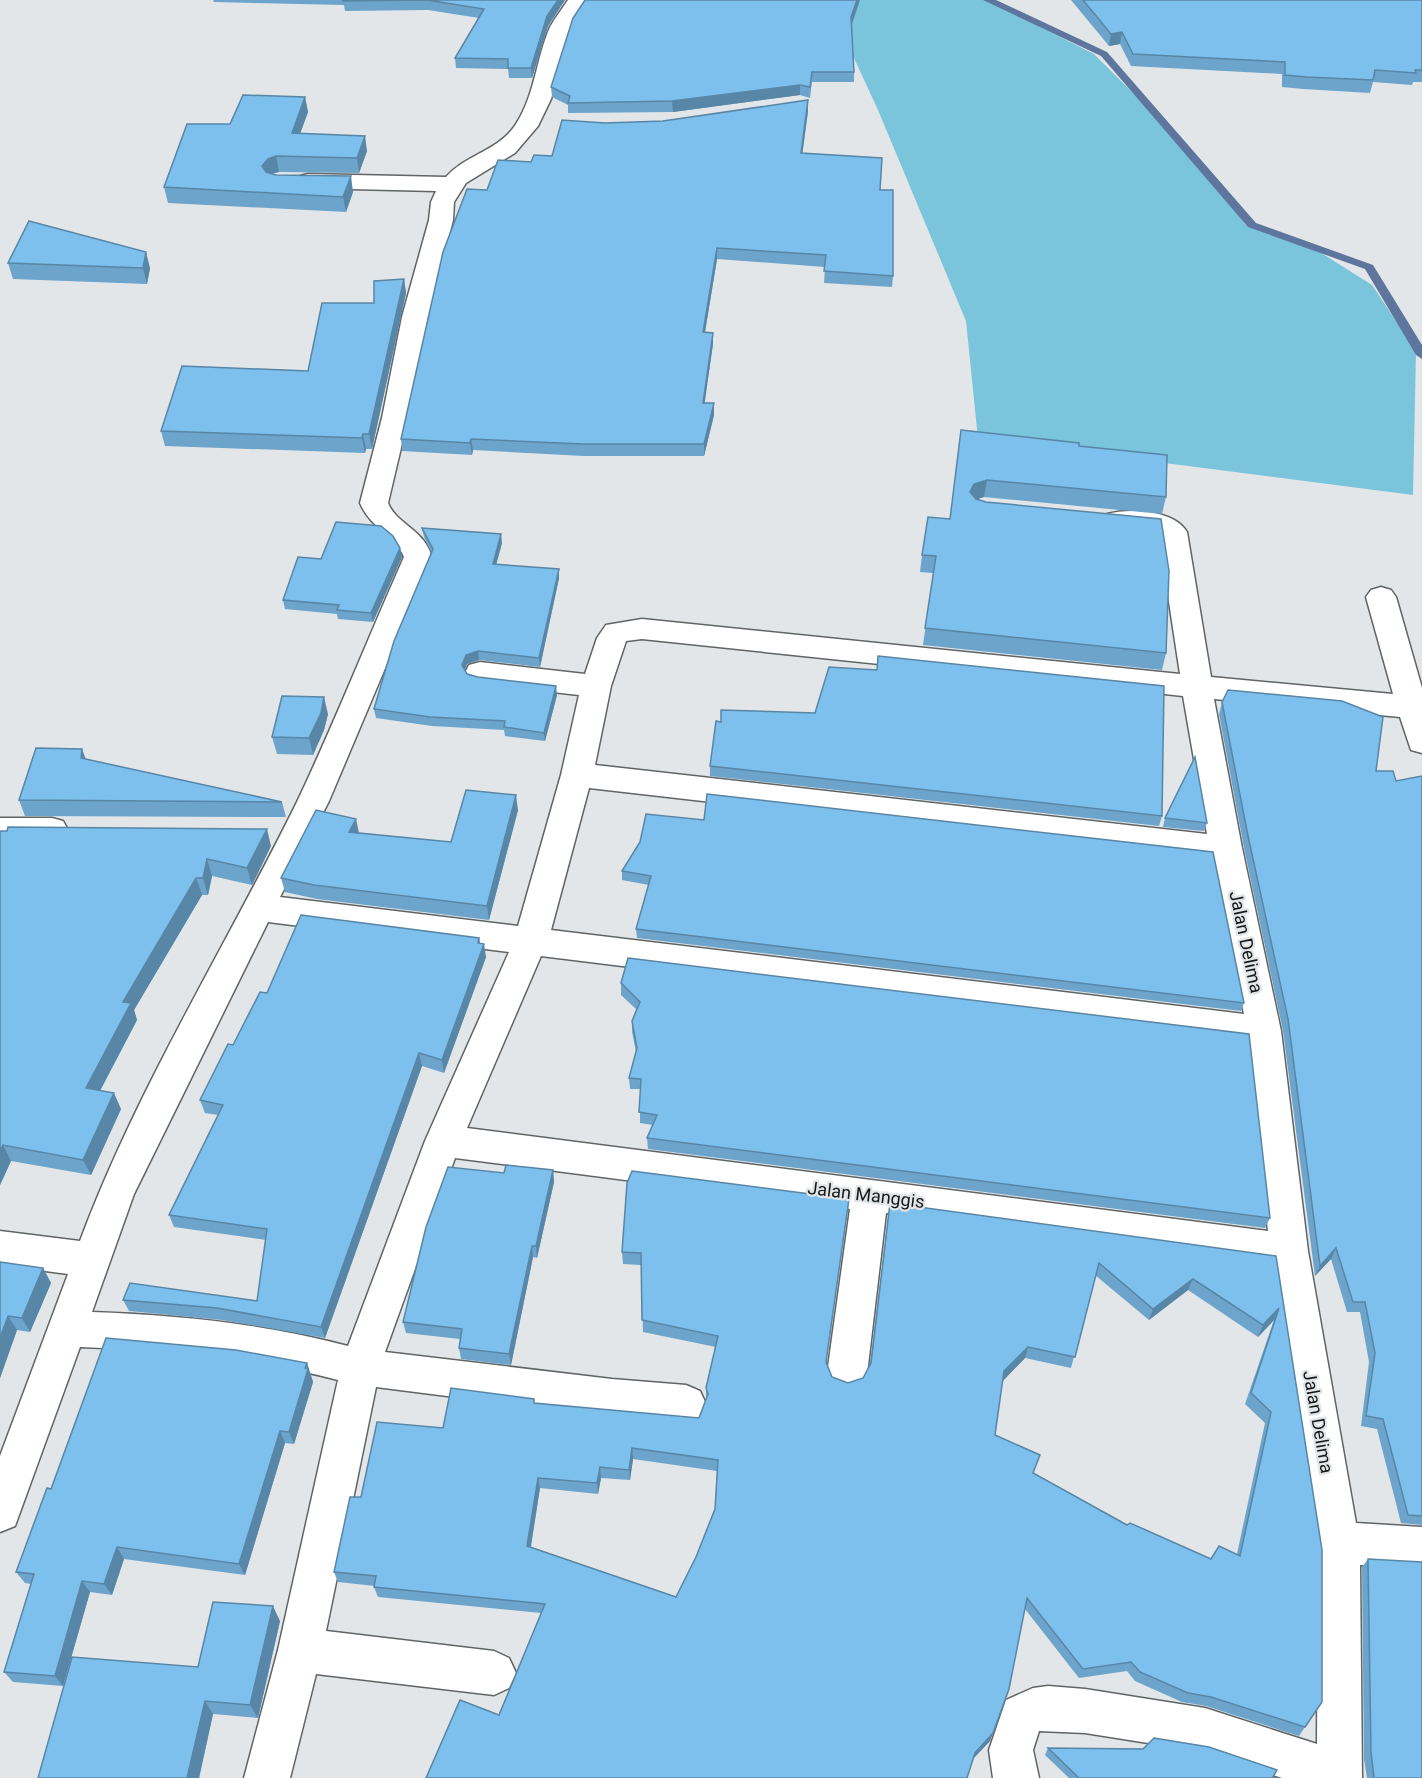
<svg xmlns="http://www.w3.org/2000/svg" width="1422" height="1778" viewBox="0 0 1422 1778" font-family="Roboto,sans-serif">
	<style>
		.green { fill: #7ac5db }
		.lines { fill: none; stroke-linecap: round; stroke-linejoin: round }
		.stream { fill: #5e759e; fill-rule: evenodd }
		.minor-casing { stroke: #606465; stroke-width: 3 }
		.minor { fill: #fff; fill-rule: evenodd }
		.wall { fill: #6ca4cc; fill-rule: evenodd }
		.shaded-wall { fill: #5886a6 }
		.building { fill: #7dbfed; stroke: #5886a6; stroke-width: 1.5; fill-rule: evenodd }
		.labels { text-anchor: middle; stroke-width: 4.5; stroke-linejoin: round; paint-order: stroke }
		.street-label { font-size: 18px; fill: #171919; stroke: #e2e6e8 }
	</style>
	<rect width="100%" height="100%" fill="#e2e6e8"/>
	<!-- green -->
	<path class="green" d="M837 0H987L1094 54 1196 156 1245 224 1315 249 1372 285 1416 351 1413 495 978 439 966 321 878 110 835 17Z"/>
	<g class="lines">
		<!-- stream -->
		<path class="stream" d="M983 0H996L1107 52 1256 223 1373 265 1422 345V359L1416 355 1365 269 1248 227 1101 56Z"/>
		<defs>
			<g id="minor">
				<path d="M568 0H589L572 27 551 99 538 126 515 153 466 183 454 202 453 220 428 317 408 418 388 503C397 525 423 528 432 557L329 801 280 897 518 926 561 775 579 695 480 684 469 681 465 673 469 665 480 662 585 674 597 638 606 625 642 619 1180 674 1159 536C1144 528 1124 532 1107 528L1103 521 1107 514C1130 508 1174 510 1187 532L1211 677 1393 694 1366 597 1371 590 1381 587 1391 590 1396 597 1422 688V753L1411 750 1400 717 1214 699 1242 848 1281 1031 1308 1251 1356 1523 1422 1527V1569L1360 1565 1362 1778H1282L1205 1752 1085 1733 1039 1731 1033 1750 1039 1778H993L989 1750 1006 1700 1033 1688 1048 1686 1085 1689 1205 1708 1317 1744 1318 1543 1272 1266 886 1213 867 1374 861 1387 847 1392 833 1387 827 1374 850 1209 455 1158 385 1352 612 1379 686 1385 700 1391 706 1404 700 1417 686 1423 612 1417 376 1387 326 1631 494 1651 509 1658 516 1673 509 1688 494 1695 316 1674 290 1778H244L278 1650 338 1380C254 1358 166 1350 80 1347L15 1526 0 1532V1456L68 1274 0 1265V1231L80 1241C137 1088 225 948 297 802 335 722 368 638 404 557 397 537 371 529 360 503L382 418 402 317 429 220 431 202 436 191 308 188 300 186 296 181 300 176 308 174 446 177C466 154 499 151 516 124 535 95 536 59 550 27 555 18 562 9 568 0ZM642 639 1183 696 1207 834 595 765 611 686 626 641ZM589 788 1212 859 1244 1014 551 930ZM268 922 509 952 425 1141 348 1346C265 1324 179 1315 92 1312L134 1194ZM541 956 1247 1043 1268 1231 467 1128Z"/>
				<path d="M0 818H52L63 821 68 830 63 839 52 842H0Z"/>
			</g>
		</defs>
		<!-- minor casing -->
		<use href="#minor" class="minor-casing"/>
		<!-- minor -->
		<use href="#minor" class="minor"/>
	</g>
	<!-- wall -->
	<g class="wall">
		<path d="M213 0H565L548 26 532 78H509L508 69 456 68 455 58 479 18 428 10 345 11 344 5 214 2Z"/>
		<path d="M1071 0H1422V82H1413L1412 85 1373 82 1370 93 1303 89 1282 87V74L1131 66 1120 44 1109 46Z"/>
		<path d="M852 24 854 72V82H812L810 98 800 95 673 112 568 113V105L552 97 551 87Z"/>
		<path d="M305 97 308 112 300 133 367 151 359 173 279 172 271 174 353 192 346 212 168 203 164 187 230 124Z"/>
		<path d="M808 100V111L802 153 880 190 893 276 892 287 824 283 825 267 717 259 705 332 713 333V344L704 403 714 415 704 456H584L473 450 472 455 402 451 401 439 487 190 531 162 552 156 605 123 663 121Z"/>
		<path d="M8 263 150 268 147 284 13 279Z"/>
		<path d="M404 279 406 293 372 449H366L365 453 165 446 161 431 308 371 374 303Z"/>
		<path d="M961 430 1079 446 1166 497 1162 514 984 497 977 499 1166 653 1162 670 923 645 933 573 920 572 922 555 950 519Z"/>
		<path d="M422 528 502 543 496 564 559 578 540 667 479 660 467 664 465 670 467 674 478 677 557 695 545 741 505 736 504 730 432 726 376 718 374 709 431 552 424 537Z"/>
		<path d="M400 548 402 557 373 622 338 619 337 614 285 609 283 600 321 559Z"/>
		<path d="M1222 702 1376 771 1396 781 1422 776V1525L1401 1523 1377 1429 1361 1426 1369 1362 1360 1312H1347L1331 1259 1315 1276 1283 1031 1244 848 1219 714Z"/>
		<path d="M328 714 324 730 313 755 277 754 272 737Z"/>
		<path d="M86 759 282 802 286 817 25 816 19 800Z"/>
		<path d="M710 766 1162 816 1159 826 710 776Z"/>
		<path d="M518 810 489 920 317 899 285 892 281 878 359 833 451 842Z"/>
		<path d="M1165 818 1207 823 1204 831 1163 827Z"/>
		<path d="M704 820 1244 1003 1241 1011 637 938 636 929 649 885 622 880V871Z"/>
		<path d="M0 831 271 846 252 885 212 876 208 895H202L134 1010 137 1020 100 1091 121 1109 91 1175 11 1161 0 1185Z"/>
		<path d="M479 938 480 943 486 957 444 1073 422 1066 325 1338 222 1320 129 1311 123 1300 257 1301 266 1240 174 1227 169 1215 218 1115 205 1113 200 1100 233 1045 267 993Z"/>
		<path d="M621 983 1270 1218 1265 1228 648 1149 647 1138 653 1125 640 1123V1089H630L629 1078 636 1052 632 1032V1021L636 1009 621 995Z"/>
		<path d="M553 1170 554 1182 537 1258 533 1257 511 1365 461 1359 459 1348 460 1339 406 1333 403 1322 504 1173Z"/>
		<path d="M627 1183 826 1363 832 1377 848 1383 863 1378 870 1364 890 1203 1276 1256 1305 1727 1299 1736 1206 1706 1182 1702 1135 1681 1127 1671 1079 1678 1025 1609 990 1741 972 1760 499 1715 541 1613 378 1597 374 1587 375 1586 338 1582 334 1572 361 1497 443 1428 535 1403 699 1418 706 1399V1388L716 1347 643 1332 641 1265 623 1264 622 1252ZM1095 1275 1149 1320 1188 1290 1258 1337 1274 1320 1245 1404 1265 1423 1237 1554 1211 1559 1127 1525 1034 1473 995 1435 1002 1381 1025 1358 1071 1368ZM633 1459 717 1471 715 1509 696 1557 676 1597 531 1547 540 1488 598 1494 601 1478 630 1480Z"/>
		<path d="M0 1262 43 1268 51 1283 30 1332 17 1330 0 1378Z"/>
		<path d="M307 1363 313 1382 294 1444 285 1443 245 1575 124 1559 112 1595 90 1592 63 1686 13 1682 4 1672 31 1584 25 1583 16 1572 51 1489Z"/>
		<path d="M1368 1559 1422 1778H1367L1364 1759 1362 1567Z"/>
		<path d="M280 1621 258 1718 213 1714 199 1778H38L198 1667Z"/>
		<path d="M1048 1748 1273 1777 1277 1778H1069L1045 1755Z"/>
	</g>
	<!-- shaded-wall -->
	<g class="shaded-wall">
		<path d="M558 0H565L548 26 532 78 531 68 547 16Z"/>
		<path d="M857 0H860L851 27V17Z"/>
		<path d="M1122 32 1120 44 1109 46 1111 34Z"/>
		<path d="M800 85V95L673 112 672 101Z"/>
		<path d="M305 97 308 112 295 148 292 133Z"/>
		<path d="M808 100V111L801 165V153Z"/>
		<path d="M365 136 367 151 359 173 357 158Z"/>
		<path d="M276 156 279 172 270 174 265 181 262 166 268 159Z"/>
		<path d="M351 176 353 192 346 212 343 197Z"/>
		<path d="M717 248V259L703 344V332Z"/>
		<path d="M146 252 150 268 147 284 143 268Z"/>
		<path d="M404 279 406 293 372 449 369 434Z"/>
		<path d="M713 333V344L703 415V403Z"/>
		<path d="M714 403V415L704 456V444Z"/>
		<path d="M363 434 366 449 365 453 362 438Z"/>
		<path d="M471 439 473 450 472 455 470 443Z"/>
		<path d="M987 480 984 497 972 501 970 492 974 484Z"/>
		<path d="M501 534 502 543 494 573 493 564Z"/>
		<path d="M400 548 402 557 373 622 371 613Z"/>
		<path d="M559 569V578L540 667 539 658Z"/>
		<path d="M478 651 479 660 467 664 463 674 462 665 466 655Z"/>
		<path d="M556 686 557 695 545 741 544 733Z"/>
		<path d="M324 697 328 714 324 730 313 755 309 738Z"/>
		<path d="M82 749 88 765 81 758Z"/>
		<path d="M516 795 518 810 489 920 487 906Z"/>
		<path d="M356 819 359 833 349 832Z"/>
		<path d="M267 829 271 846 252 885 247 868Z"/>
		<path d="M207 859 212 876 208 895 203 878Z"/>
		<path d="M196 878 202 895 134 1010 137 1020 93 1104 86 1088 123 1002Z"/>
		<path d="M479 938 481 951 484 944 486 957 444 1073 442 1060Z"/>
		<path d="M419 1053 422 1066 325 1338 321 1327Z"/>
		<path d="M114 1093 121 1109 91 1175 83 1160Z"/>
		<path d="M3 1145 11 1161 0 1185V1151Z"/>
		<path d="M553 1170 554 1182 537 1258 536 1246Z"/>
		<path d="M532 1246 533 1257 511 1365 509 1354Z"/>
		<path d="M1336 1248 1331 1259 1315 1276 1320 1266Z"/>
		<path d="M43 1268 51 1283 30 1332 22 1318Z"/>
		<path d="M1193 1279 1188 1290 1149 1320 1153 1309Z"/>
		<path d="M1279 1308 1274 1320 1258 1337 1263 1325Z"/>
		<path d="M8 1316 17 1330 0 1378V1338Z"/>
		<path d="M1028 1347 1025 1358 1001 1383 1004 1371Z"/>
		<path d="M307 1363 313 1382 294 1444 289 1432Z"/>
		<path d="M280 1431 285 1443 245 1575 239 1564Z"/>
		<path d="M632 1448 633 1459 630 1480 629 1470Z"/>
		<path d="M600 1467 601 1478 598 1494 597 1483Z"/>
		<path d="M538 1478 540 1488 529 1556 527 1546Z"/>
		<path d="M117 1547 124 1559 112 1595 104 1584Z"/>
		<path d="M82 1581 90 1592 63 1686 55 1676Z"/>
		<path d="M273 1606 280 1621 258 1718 250 1705Z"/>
		<path d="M205 1701 213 1714 199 1778H187Z"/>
		<path d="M993 1733 990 1741 971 1761 975 1753Z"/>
	</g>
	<!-- building -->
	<g class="building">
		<path d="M343 0H558L547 16 531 68H508V59L455 58 484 9 427 0 343 1Z"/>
		<path d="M585 0H857L851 17 854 72H812L810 87 800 85 672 101 568 103 570 96 551 87 573 18Z"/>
		<path d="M1083 0H1422V70H1415L1416 73 1375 70 1373 80 1306 77 1285 75V62L1133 54 1122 32 1111 34Z"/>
		<path d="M243 95 305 97 292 133 365 136 357 158 276 156 268 159 262 166 266 172 276 175 351 176 343 197 164 187 187 124H230Z"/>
		<path d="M808 100 801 153 882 158 880 190H893V276L824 271 826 255 717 248 703 332 713 333 703 403H714L704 444H583L471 439 470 443 401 439 443 252 467 189 487 190 498 160 531 162 534 155 552 156 562 120 605 123 663 121Z"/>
		<path d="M29 221 146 252 143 268 8 263Z"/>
		<path d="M404 279 369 434H363L362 438 161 431 182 366 308 371 322 303H374V281Z"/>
		<path d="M961 430 1079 443V446L1167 455 1166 497 987 480 974 484 970 492 976 499 986 502 1161 519 1169 571 1166 653 925 628 936 556 922 555 928 517 950 519Z"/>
		<path d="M336 522 381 526 393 536 400 548 371 613 337 610 339 605 283 600 298 557 321 559Z"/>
		<path d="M422 528 501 534 493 564 559 569 539 658 478 651 466 655 462 665 467 674 478 677 556 686 544 733 504 727 505 721 430 717 374 709 394 641 433 549Z"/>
		<path d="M878 656 1164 686 1162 816 710 766 716 721 721 722V710L815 713 829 667 877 670Z"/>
		<path d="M1228 690 1342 701 1383 717 1376 771H1393L1396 781 1422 776V1516L1408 1515 1383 1419 1366 1416 1375 1353 1365 1302H1353L1336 1248 1320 1266 1288 1019 1248 836 1222 702Z"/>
		<path d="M282 696 324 697 321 713 309 738 272 737Z"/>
		<path d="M36 748 82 749 81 758 282 802 19 800Z"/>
		<path d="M1195 757 1207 823 1165 818Z"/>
		<path d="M466 790 516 795 487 906 314 885 281 878 316 810 356 819 349 832 451 842Z"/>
		<path d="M707 794 1213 852 1244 1003 636 929 651 876 622 871 640 842 646 814 704 820Z"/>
		<path d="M8 827 267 829 247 868 207 859 203 878H196L123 1002 131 1003 86 1088 114 1093 83 1160 3 1145 0 1151V831H7Z"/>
		<path d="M301 915 479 938 478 943 484 944 442 1060 419 1053 321 1327 217 1308 123 1300 130 1283 257 1301 267 1229 169 1215 223 1105 200 1100 228 1044 233 1045 260 992 267 993Z"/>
		<path d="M628 958 1249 1034 1270 1218 647 1138 657 1115 639 1112 641 1079 629 1078 637 1048 632 1021 640 1002 621 983Z"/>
		<path d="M506 1165 553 1170 536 1246H532L509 1354 459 1348 462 1329 403 1322 426 1227 448 1167 504 1173Z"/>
		<path d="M632 1171 849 1199 826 1362 832 1377 848 1383 863 1378 871 1363 890 1203 1276 1256 1322 1550V1702L1305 1727 1211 1697 1188 1693 1140 1672 1131 1662 1083 1669 1027 1598 1009 1689 993 1733 975 1753 967 1778H426L460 1700 499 1715 545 1604 374 1587 376 1576 334 1572 350 1497H361L377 1422 443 1428 451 1388 534 1399V1403L699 1418 708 1394 706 1388 718 1336 642 1320 641 1253 622 1252 627 1183ZM1099 1263 1153 1309 1193 1279 1263 1325 1279 1308 1251 1393 1271 1412 1240 1556 1219 1546 1211 1559 1130 1523 1127 1525 1033 1473 1040 1455 995 1435 1004 1371 1028 1347 1075 1357ZM632 1448 718 1460 715 1509 696 1557 676 1597 527 1546 538 1478 597 1483 600 1467 629 1470Z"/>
		<path d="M0 1262 43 1268 22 1318 8 1316 0 1338Z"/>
		<path d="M106 1338 236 1350 307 1363 305 1368 308 1369 289 1432 280 1431 239 1564 117 1547 104 1584 82 1581 55 1676 4 1672 34 1574 16 1572 47 1488 51 1489Z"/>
		<path d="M1368 1559 1422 1562V1778H1374L1371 1752Z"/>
		<path d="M213 1602 273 1606 250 1705 205 1701 187 1778H38L72 1657 198 1667Z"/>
		<path d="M1154 1738 1209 1747 1277 1770 1273 1777 1277 1778H1079L1048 1748 1143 1749Z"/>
	</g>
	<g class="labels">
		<!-- street labels -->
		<g class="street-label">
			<text transform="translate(1246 942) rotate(78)" y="6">Jalan Delima</text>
			<text transform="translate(866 1195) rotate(7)" y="6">Jalan Manggis</text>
			<text transform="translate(1318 1422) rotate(80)" y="6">Jalan Delima</text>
		</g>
	</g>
</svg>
